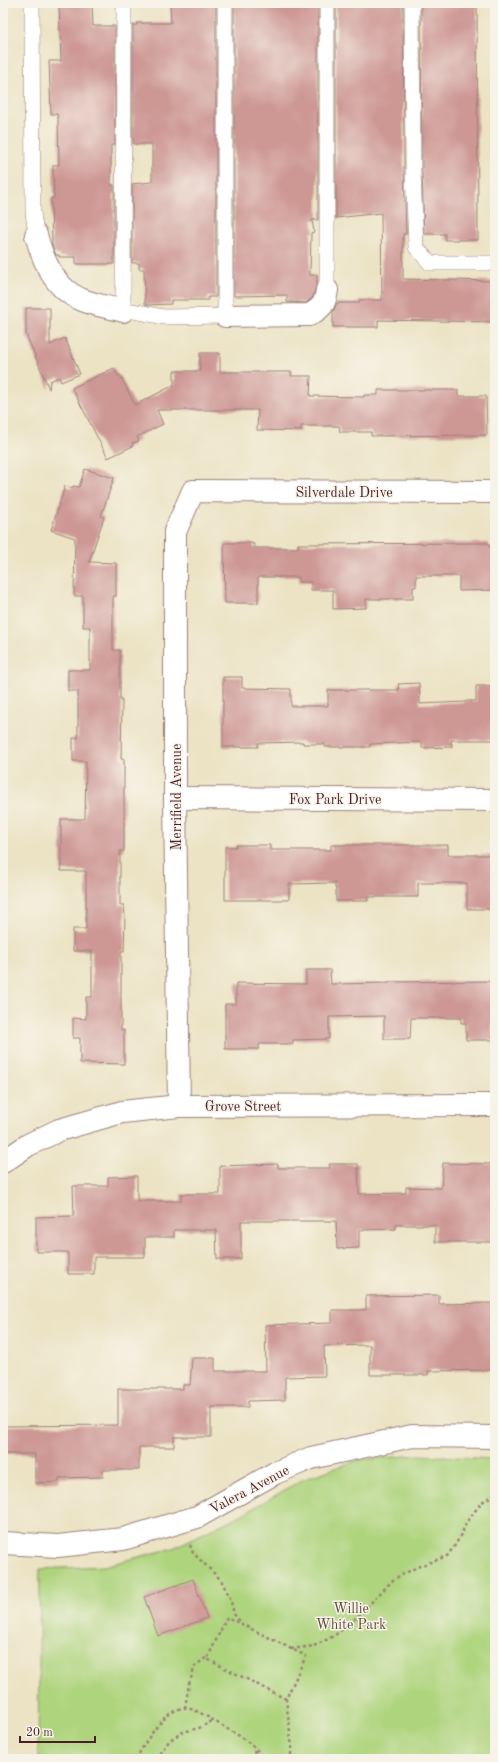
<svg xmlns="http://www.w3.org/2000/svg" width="498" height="1762" viewBox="0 0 498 1762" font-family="'Old Standard TT',serif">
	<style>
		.green { fill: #aed47d; stroke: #7c7a54 }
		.building { fill: #cd9794 }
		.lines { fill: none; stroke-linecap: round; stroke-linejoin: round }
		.service-casing { stroke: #9b8178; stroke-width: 16 }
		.minor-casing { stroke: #9b8178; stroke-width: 24 }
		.path { stroke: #9b8178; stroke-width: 2.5; stroke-dasharray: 3 3; stroke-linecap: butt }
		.service { stroke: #fff; stroke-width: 15 }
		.minor { stroke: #fff; stroke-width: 22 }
		.labels { text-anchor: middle; stroke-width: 3; stroke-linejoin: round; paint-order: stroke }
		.street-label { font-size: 14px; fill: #4a1f2b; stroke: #f7f3e8 }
		.park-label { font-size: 14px; fill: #634c40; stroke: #f7f3e8 }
	</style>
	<rect width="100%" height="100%" fill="#f7f3e8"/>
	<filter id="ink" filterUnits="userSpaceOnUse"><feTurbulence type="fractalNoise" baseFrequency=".025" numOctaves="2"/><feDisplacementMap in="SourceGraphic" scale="8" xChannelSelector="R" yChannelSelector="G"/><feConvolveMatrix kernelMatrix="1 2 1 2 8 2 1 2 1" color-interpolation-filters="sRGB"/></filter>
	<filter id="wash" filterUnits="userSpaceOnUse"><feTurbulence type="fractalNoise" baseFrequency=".012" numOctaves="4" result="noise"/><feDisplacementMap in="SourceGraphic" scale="16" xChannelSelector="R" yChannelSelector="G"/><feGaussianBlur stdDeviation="0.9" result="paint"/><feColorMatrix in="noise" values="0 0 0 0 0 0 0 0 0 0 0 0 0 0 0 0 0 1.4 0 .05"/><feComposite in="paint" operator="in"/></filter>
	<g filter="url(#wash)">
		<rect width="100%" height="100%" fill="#ece3c4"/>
		<!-- green -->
		<path class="green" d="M418 1455 495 1459V1746L491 1759H38L40 1569 104 1566 173 1548 243 1514 304 1479 358 1460Z"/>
		<g id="blocks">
			<!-- building -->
			<g class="building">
				<path d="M59 3H92L93 26H115V145H111V185H114V264H76V257H59V255H56L52 245 51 198H54L53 165H59L58 118 57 114H51L49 61H61Z"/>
				<path d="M170 3H216V297H208V300H171V304L149 305 145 304 144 269H139V263H132V184L152 182V144H133V25H137V23H171Z"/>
				<path d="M234 3H318V220H312L314 232 311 233 310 275H317V283L313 297 306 303 287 302V295L234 296Z"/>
				<path d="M336 3H403L404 172 406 234H403V279L495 281V322L378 320V327H333V312L337 303H359V300H382L381 213 336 218Z"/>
				<path d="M421 3H477L478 240H445V234H424L422 172Z"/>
				<path d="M26 308H50V345L65 338 80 374 61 382 59 377 50 381 49 389 26 334Z"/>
				<path d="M200 353H220V372H292L291 376H311L310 396 364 397V395H378V390H458V396H486L487 435 371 436V432H340L339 426H301V431L257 430 258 410H157L163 424 137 437 139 441 132 443 133 446 108 458 72 388 114 368 118 376 120 375 135 405 174 385V371H200Z"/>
				<path d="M85 469 114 478 101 516 104 517 89 562 116 563V596H113V650H120V699H122L121 759H124V851H120V905H124L125 917 124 951H121V1030H124V1064L80 1063V1038H73V1018L86 1019V997H92V951H73V929H86V871H61V819H85L86 761H73V738H78V691H68V670H90V627H83V596H74L75 538 51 530 65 486 72 488 73 486 79 487Z"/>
				<path d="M226 543H252V544H254V548H298V544L489 543V547H495V590L459 591V576H416V587H413V599H366V608L333 609V590H311V582H299V577H258V603H225L224 544Z"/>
				<path d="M223 677H242V688L291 689V706H328V690H399L398 684 419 683 420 704 466 702V701H476V686H495V740H451L452 747 422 748V742L370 744V747H325V744H303V742L258 743V747H223Z"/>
				<path d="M236 845H270V850H331V845H448V855H495V909H467V883H418V897H368V901H336V888H335V883L289 884V900H225V847H236Z"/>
				<path d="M306 970H330L331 984 390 983V982L495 981V1017H492L493 1040H466V1023H461V1018H411L410 1039H384V1016L329 1017V1039L293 1040V1044H259V1049H225V1004H236V983L306 984Z"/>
				<path d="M443 1163 495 1164V1242H435V1225H396V1229L359 1230V1248L337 1249 336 1221H241V1259H217L216 1230H174V1237H145V1257H94V1274H68V1252H36V1217L74 1216 73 1186H108V1177L137 1176V1201H181V1194H220V1166L278 1164V1168H330L329 1164H358L359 1194 406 1193V1187L441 1188Z"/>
				<path d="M439 1295V1304L495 1303V1370L428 1371V1375H370V1345L324 1346 325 1376 285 1377V1400L248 1401V1407H211V1437H174V1447H139V1470H103V1477L59 1478V1482L35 1483V1454H3V1426L118 1425V1389H183V1385H190L192 1358H215V1371H266L265 1325 332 1323V1310H366V1296Z"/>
				<path d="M193 1579 207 1618 158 1636 144 1597Z"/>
			</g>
		</g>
	</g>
	<g filter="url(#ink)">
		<use href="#blocks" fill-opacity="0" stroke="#9b8178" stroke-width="1"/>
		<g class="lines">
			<defs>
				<g id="service">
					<path d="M32 3 33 212 36 235"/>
					<path d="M124 3 123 311H133L164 317 225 316V3"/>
					<path d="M327 3V290"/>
					<path d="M412 3 413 172 416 247 430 263H495"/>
				</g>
				<g id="minor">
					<path d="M36 235C43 260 54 288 80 299 93 305 109 307 123 311"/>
					<path d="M225 316 309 315C322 308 325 304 327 290"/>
					<path d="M175 798 495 800"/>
					<path d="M179 1106 175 798V532L193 491 495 492"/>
					<path d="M3 1162 28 1145 59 1130 122 1112 179 1106 495 1105"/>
					<path d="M3 1543 58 1546 123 1539 197 1517 275 1473 311 1458 412 1436 495 1437"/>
				</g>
			</defs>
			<!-- service casing -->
			<use href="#service" class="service-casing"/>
			<!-- minor casing -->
			<use href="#minor" class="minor-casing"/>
			<!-- path -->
			<g class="path">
				<path d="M190 1545 193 1553 221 1580 230 1598 234 1614 242 1624"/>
				<path d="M314 1646 334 1636 355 1619 394 1579 417 1567 447 1556 456 1544 468 1520 482 1502 495 1494"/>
				<path d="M291 1649 314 1646"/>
				<path d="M286 1699 207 1659 227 1617 306 1656 286 1699 292 1748 290 1759"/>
				<path d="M185 1708 189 1684 195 1666 208 1656"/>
				<path d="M136 1759C145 1743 165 1707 186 1708 197 1709 214 1721 224 1727 240 1736 254 1744 264 1759"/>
				<path d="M158 1759 159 1754 170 1740 183 1732 199 1728 212 1721"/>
				<path d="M254 1759 255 1748"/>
			</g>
			<!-- service -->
			<use href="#service" class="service"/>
			<!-- minor -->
			<use href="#minor" class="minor"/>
		</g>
	</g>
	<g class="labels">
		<!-- street labels -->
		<g class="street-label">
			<text x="344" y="497">Silverdale Drive</text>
			<text transform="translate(176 797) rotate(-90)" y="5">Merrifield Avenue</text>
			<text x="335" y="804">Fox Park Drive</text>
			<text x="243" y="1111">Grove Street</text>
			<text transform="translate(249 1489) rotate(-28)" y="5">Valera Avenue</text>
		</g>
		<!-- park labels -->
		<g class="park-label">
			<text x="351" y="1613">Willie<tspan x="351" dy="16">White Park</tspan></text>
		</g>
	</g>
	<!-- margin -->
	<rect width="498" height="1762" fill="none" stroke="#f7f3e8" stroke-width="16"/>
	<!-- scale -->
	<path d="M20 1736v6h75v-6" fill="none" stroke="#4a1f2b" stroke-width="2"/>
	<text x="26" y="1736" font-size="12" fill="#4a1f2b" stroke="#f7f3e8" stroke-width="3" paint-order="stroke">20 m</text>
</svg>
